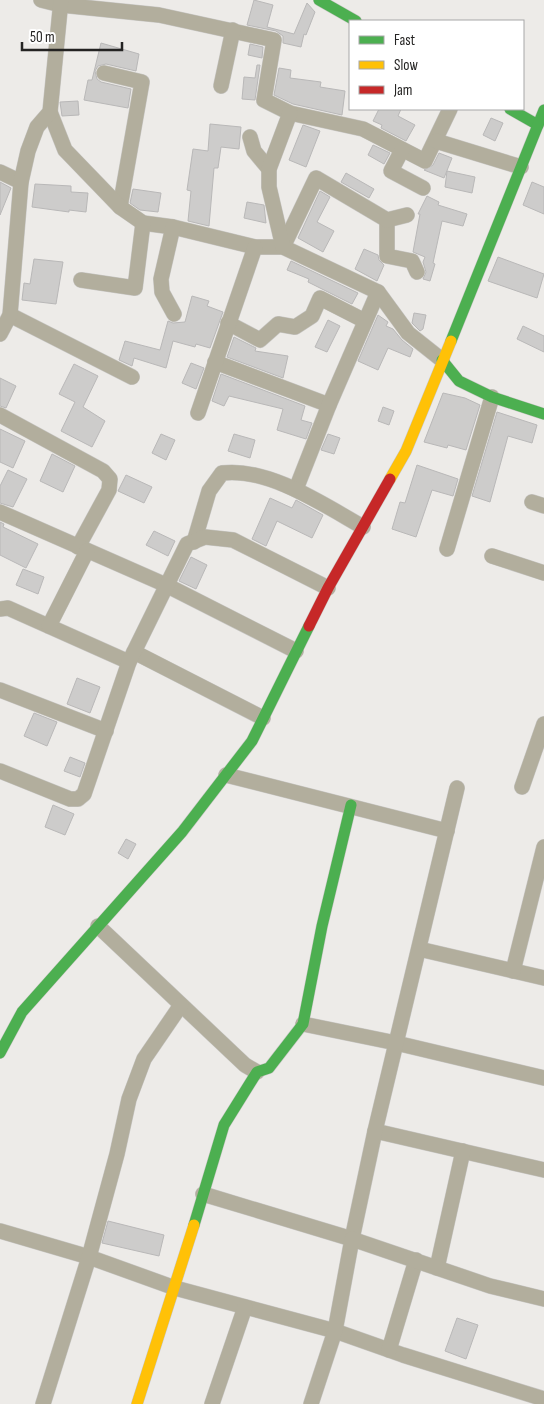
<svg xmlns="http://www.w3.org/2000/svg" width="544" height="1404" viewBox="0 0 544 1404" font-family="'Sofia Sans Condensed',sans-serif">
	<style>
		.building { fill: #cdcccb; stroke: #b9b8b8 }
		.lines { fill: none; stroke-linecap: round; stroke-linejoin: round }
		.street-casing { stroke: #c8c7c5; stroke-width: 16 }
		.fast-casing { stroke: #c8c7c5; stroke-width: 12 }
		.slow-casing { stroke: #c8c7c5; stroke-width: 12 }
		.jam-casing { stroke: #c8c7c5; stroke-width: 12 }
		.street { stroke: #b2ae9d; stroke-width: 15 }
		.fast { stroke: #4caf50; stroke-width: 11 }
		.slow { stroke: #ffc107; stroke-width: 11 }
		.jam { stroke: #c62828; stroke-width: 11 }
	</style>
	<rect width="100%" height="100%" fill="#edebe8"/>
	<!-- building -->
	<g class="building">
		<path d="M254 0 273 5 267 27 294 34 307 3 315 12 306 35 304 34 301 47 283 43V36L276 31 247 25Z"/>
		<path d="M101 43 139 54 136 71 106 64 98 66 95 71 97 79 101 82 131 89 128 108 84 100 88 80H92Z"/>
		<path d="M250 44 263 47 262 58 248 55Z"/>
		<path d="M257 65H260L255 100 242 99 244 77 255 78Z"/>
		<path d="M279 68 291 70 290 78 321 82 320 87 345 91 342 115 293 104 274 95Z"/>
		<path d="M78 101 79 115 62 116 60 102Z"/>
		<path d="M379 109H401L398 116 415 125 406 141 381 128 382 125 373 121Z"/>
		<path d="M491 118 503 123 495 141 483 135Z"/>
		<path d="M210 124 241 127 239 149 221 147 218 168H214L209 226 188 221 191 191 187 190 193 149 208 151Z"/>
		<path d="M303 125 320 131 306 167 289 160Z"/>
		<path d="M373 145 390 153 384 164 368 155Z"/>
		<path d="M439 153 452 158 444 178 424 170 433 165Z"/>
		<path d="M447 171 475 177 472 193 445 187Z"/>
		<path d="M346 173 374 189 369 198 341 182Z"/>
		<path d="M0 182 11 188 0 215Z"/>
		<path d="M532 182 544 187V214L523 205Z"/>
		<path d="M35 184 71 186V192L88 193 86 212 69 210V212L32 207Z"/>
		<path d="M133 189 161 193 158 212 140 210 130 203Z"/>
		<path d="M320 191 330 197 317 222 334 231 323 252 298 238Z"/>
		<path d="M427 196 439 202 438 205 467 214 463 226 442 221 433 263 435 264 430 281 423 279 426 272 423 262 425 257 413 252 420 214H418Z"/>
		<path d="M247 202 264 205 266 223 244 218Z"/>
		<path d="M364 249 378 255 379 260 384 265 377 281 355 269Z"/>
		<path d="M498 257 544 274 537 298 488 281Z"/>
		<path d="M34 259 63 262 56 304 22 300 24 283 30 284Z"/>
		<path d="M291 261 358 293 352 304 308 282 309 279 287 270Z"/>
		<path d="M192 296 209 301 207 306 223 312 210 348 196 344 195 347 173 341 166 368 134 358 132 366 119 360 125 341 160 350 168 321 173 323 185 322Z"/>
		<path d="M414 313 426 315 423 329 420 331 412 323Z"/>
		<path d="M378 315 388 322 386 326 393 329 402 340 413 349 410 357 388 348 378 370 358 361Z"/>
		<path d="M328 320 340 326 327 352 315 347Z"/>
		<path d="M523 326 544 336V352L517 339Z"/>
		<path d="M234 337 256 348 255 351 288 356 283 378 227 357Z"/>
		<path d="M191 363 204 368 196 389 182 383Z"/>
		<path d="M74 364 98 376 83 407 105 421 92 447 61 431 75 402 59 394Z"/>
		<path d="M221 374 305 406 301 420 312 423 306 439 277 430 283 409 229 396 224 406 212 401Z"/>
		<path d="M0 378 16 386 6 408 0 406Z"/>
		<path d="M443 393 465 398 480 405 466 450 448 445 447 448 424 442Z"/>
		<path d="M383 407 394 411 389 425 378 421Z"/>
		<path d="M497 412 537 425 532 443 508 436 490 502 472 496Z"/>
		<path d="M0 429 25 441 13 468 0 462Z"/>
		<path d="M161 434 175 440 166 460 152 453Z"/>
		<path d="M234 434 255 440 250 458 228 451Z"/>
		<path d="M328 434 340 438 334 454 321 450Z"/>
		<path d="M52 454 75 466 63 492 40 481Z"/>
		<path d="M417 465 458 479 453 496 432 490 416 537 392 529 400 502 405 503Z"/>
		<path d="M8 470 27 479 13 507 0 503V486Z"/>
		<path d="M126 475 152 487 144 503 118 491Z"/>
		<path d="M270 498 292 508 296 500 323 515 312 538 277 521 266 546 252 539Z"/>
		<path d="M0 522 4 524 3 527 38 544 26 568 0 555Z"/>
		<path d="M154 531 175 541 168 556 146 545Z"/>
		<path d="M191 557 207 565 196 589 179 581Z"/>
		<path d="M23 569 44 577 38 594 16 585Z"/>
		<path d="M77 678 100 687 90 713 67 704Z"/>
		<path d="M34 713 57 722 47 746 24 736Z"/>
		<path d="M70 757 85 763 80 777 64 771Z"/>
		<path d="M53 805 74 814 65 835 45 827Z"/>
		<path d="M126 839 136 844 128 859 118 853Z"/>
		<path d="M108 1221 164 1235 159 1256 102 1243Z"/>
		<path d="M457 1318 478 1325 466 1359 445 1351Z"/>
	</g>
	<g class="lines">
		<defs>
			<g id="street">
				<path d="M41 0 61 5 159 15 274 40 264 100 290 113 363 129 425 161 450 109"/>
				<path d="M104 73 142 82 120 207"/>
				<path d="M221 86 233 30"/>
				<path d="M50 112 65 150 120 207 143 223 173 227 255 247H283L378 292 408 333 442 360"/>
				<path d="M250 137 254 151 269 169"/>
				<path d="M436 141 521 167"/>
				<path d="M402 150 391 171 423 188"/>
				<path d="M0 172 21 182"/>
				<path d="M387 220V256L412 261 417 272"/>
				<path d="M173 227 161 279 162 292 174 314"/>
				<path d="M283 247 316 178 387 220 407 215"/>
				<path d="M283 247 269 187V169L290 113"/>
				<path d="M81 280 135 288 143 223"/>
				<path d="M10 315 132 377"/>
				<path d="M228 323 260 340 278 324 295 327 312 316 320 298 365 321"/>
				<path d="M0 334 10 315 21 182 28 151 37 127 50 112 61 0"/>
				<path d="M215 362 329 405"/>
				<path d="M198 413 255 247"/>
				<path d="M0 415 103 471 110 479 109 490 78 547"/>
				<path d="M296 489 329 405 378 292"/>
				<path d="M532 502 544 506"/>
				<path d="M0 512 166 585 296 651"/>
				<path d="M194 542 209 491 222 473C268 467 324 505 363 527"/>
				<path d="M447 549 492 397"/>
				<path d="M492 556 544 573"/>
				<path d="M0 609 8 608 129 662"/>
				<path d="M49 626 87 551"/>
				<path d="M134 652 263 718"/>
				<path d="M0 690 106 731"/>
				<path d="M0 771 70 799H78L84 794 129 662 187 544 205 537 233 540 328 588"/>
				<path d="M226 775 447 831"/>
				<path d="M522 787 544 724"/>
				<path d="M98 926 245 1065 257 1072"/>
				<path d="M419 949 544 978"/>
				<path d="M513 971 544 847"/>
				<path d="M303 1024 396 1043 544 1078"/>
				<path d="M375 1131 544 1170"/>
				<path d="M203 1194 352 1239 375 1131 457 788"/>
				<path d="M0 1231 89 1257 175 1288 335 1331 403 1355 544 1399"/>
				<path d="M437 1268 463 1151"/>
				<path d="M389 1350 416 1260"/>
				<path d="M43 1404 89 1257 117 1154 129 1099 144 1059 181 1005"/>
				<path d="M212 1404 245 1307"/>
				<path d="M311 1404 335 1331 352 1239 490 1286 544 1299"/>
			</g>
			<g id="fast">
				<path d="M319 0 356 21"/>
				<path d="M510 109 538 125"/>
				<path d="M451 341 544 110"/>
				<path d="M442 360 459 381 492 397 544 414"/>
				<path d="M0 1053 22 1012 182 832 252 741 309 626"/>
				<path d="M194 1225 224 1125 257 1072 269 1068 303 1024 322 926 351 805"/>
			</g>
			<g id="slow">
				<path d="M390 479 406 451 451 341"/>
				<path d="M137 1404 194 1225"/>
			</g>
			<path id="jam" d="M309 626 328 588 390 479"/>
		</defs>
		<!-- street casing -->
		<use href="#street" class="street-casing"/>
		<!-- fast casing -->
		<use href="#fast" class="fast-casing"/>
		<!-- slow casing -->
		<use href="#slow" class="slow-casing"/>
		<!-- jam casing -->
		<use href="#jam" class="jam-casing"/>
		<!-- street -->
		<use href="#street" class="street"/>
		<!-- fast -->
		<use href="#fast" class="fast"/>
		<!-- slow -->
		<use href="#slow" class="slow"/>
		<!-- jam -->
		<use href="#jam" class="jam"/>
	</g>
	<!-- legend -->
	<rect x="349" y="20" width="175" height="90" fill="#ffffff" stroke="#a7a7a7"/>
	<rect x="359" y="36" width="25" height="8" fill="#4caf50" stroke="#a7a7a7"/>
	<text x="394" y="45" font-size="15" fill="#242322">Fast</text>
	<rect x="359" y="61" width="25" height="8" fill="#ffc107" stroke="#a7a7a7"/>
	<text x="394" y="70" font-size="15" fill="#242322">Slow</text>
	<rect x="359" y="86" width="25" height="8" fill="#c62828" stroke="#a7a7a7"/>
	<text x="394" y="95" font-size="15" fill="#242322">Jam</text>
	<!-- scale -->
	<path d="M22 42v8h100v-8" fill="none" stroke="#242322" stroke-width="2.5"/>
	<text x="30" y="42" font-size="15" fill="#242322" stroke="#ffffff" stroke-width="4" paint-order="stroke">50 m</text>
</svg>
